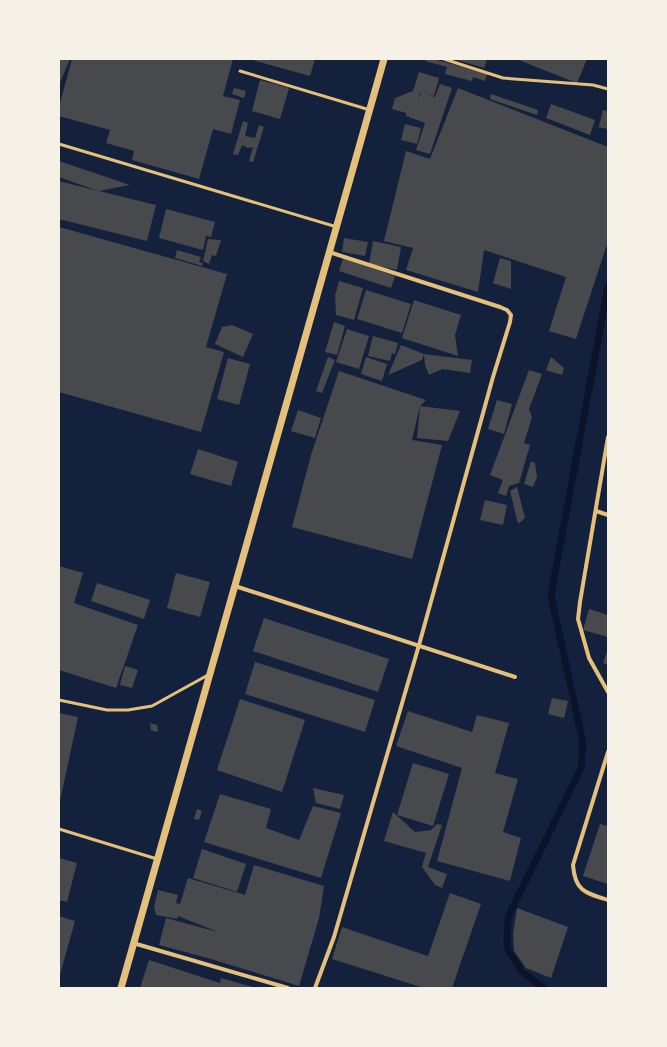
<svg xmlns="http://www.w3.org/2000/svg" width="667" height="1047" viewBox="0 0 667 1047" font-family="'IBM Plex Sans',sans-serif">
	<style>
		.lines { fill: none; stroke-linecap: round; stroke-linejoin: round }
		.stream { stroke: #0b132b; stroke-width: 7 }
		.building { fill: #48494c }
		.service { stroke: #e5c07b; stroke-width: 3 }
		.minor { stroke: #e5c07b; stroke-width: 4 }
		.tertiary { stroke: #e5c07b; stroke-width: 7 }
	</style>
	<rect width="100%" height="100%" fill="#14213d"/>
	<g class="lines">
		<!-- stream -->
		<path class="stream" d="M544 988 522 972 507 948 508 917 581 768 583 743 551 595 608 286"/>
	</g>
	<!-- building -->
	<g class="building">
		<path d="M59 59H70L59 85Z"/>
		<path d="M72 59H233L223 96 240 100 231 134 213 129 199 179 132 160 134 151 106 143 110 130 59 116V107Z"/>
		<path d="M249 59H315L310 76Z"/>
		<path d="M426 59H434L487 74 485 81 473 77 472 81 445 74 447 67 425 61Z"/>
		<path d="M454 59H487L484 68Z"/>
		<path d="M516 59H587L577 83Z"/>
		<path d="M419 72 439 78 434 96 420 92 418 99 421 92 435 97 440 84 452 88 430 154 416 150 425 123 406 116V113L392 109 395 98 413 91Z"/>
		<path d="M260 80 289 88 280 119 252 111Z"/>
		<path d="M234 88 246 91 244 98 232 94Z"/>
		<path d="M458 88 608 147V241L576 339 549 331 566 277 484 250 478 292 406 270 413 248 384 241 406 151 430 159Z"/>
		<path d="M491 94 538 110 537 115 490 99Z"/>
		<path d="M551 104 595 120 590 135 546 118Z"/>
		<path d="M603 110 608 111V129L597 127 599 126Z"/>
		<path d="M243 121 248 123 245 136 255 138 259 125 264 127 253 162 249 161 253 147 248 148 242 145 238 155 233 154Z"/>
		<path d="M405 124 421 128 417 144 401 140Z"/>
		<path d="M59 161 130 185 99 191 156 205 147 241 59 219V181L98 191 59 177Z"/>
		<path d="M166 209 215 222 211 237 206 236 203 250 159 238Z"/>
		<path d="M59 227 227 274 206 347 224 352 201 432 59 392Z"/>
		<path d="M344 238 368 242 365 256 342 252Z"/>
		<path d="M208 239 221 240 216 256 212 255 209 264 203 261Z"/>
		<path d="M373 241 401 247 397 270 369 264Z"/>
		<path d="M177 250 201 257 199 262 203 263 202 266 175 258Z"/>
		<path d="M343 258 395 276 391 288 339 271Z"/>
		<path d="M500 258 511 261V289L493 283Z"/>
		<path d="M339 281 363 288 354 320 336 315 335 296Z"/>
		<path d="M366 290 411 304 402 333 357 319Z"/>
		<path d="M414 300 461 315 455 335 458 356 402 338Z"/>
		<path d="M334 322 345 326 337 355 325 352Z"/>
		<path d="M232 325 253 334 243 357 215 344 222 327Z"/>
		<path d="M347 329 369 336 359 369 336 362Z"/>
		<path d="M373 336 398 343 395 354 392 353 390 361 368 356Z"/>
		<path d="M401 345 424 354 472 360 470 373 442 369 429 375 425 365 424 354 422 360 388 375Z"/>
		<path d="M328 357 335 360 322 393 316 391Z"/>
		<path d="M366 357 387 364 382 381 361 374Z"/>
		<path d="M551 357 564 368 562 375 546 370Z"/>
		<path d="M228 358 250 364 239 405 217 399Z"/>
		<path d="M529 370 542 374 529 409 532 417 524 443 530 445 519 483 509 486 506 496 498 493 503 480 490 475Z"/>
		<path d="M339 371 426 400 420 406 460 411 448 441 417 438 420 406 412 440 442 445 412 559 292 527 311 455Z"/>
		<path d="M497 400 512 404 504 434 488 429Z"/>
		<path d="M298 410 321 418 315 438 291 431Z"/>
		<path d="M198 449 238 462 231 486 190 474Z"/>
		<path d="M531 461 535 463 537 477 533 487 524 484Z"/>
		<path d="M517 487 525 518 518 524 510 491Z"/>
		<path d="M485 500 507 505 503 525 480 520Z"/>
		<path d="M59 566 83 573 74 603 138 625 116 688 59 670Z"/>
		<path d="M176 573 210 582 200 617 167 608Z"/>
		<path d="M97 583 150 600 144 619 91 601Z"/>
		<path d="M589 609 608 615V637L583 630Z"/>
		<path d="M264 618 389 659 378 692 253 651Z"/>
		<path d="M608 649V665L603 663Z"/>
		<path d="M255 662 375 700 365 732 245 694Z"/>
		<path d="M125 666 138 670 132 688 120 685Z"/>
		<path d="M552 698 568 701 564 718 548 714Z"/>
		<path d="M240 699 305 720 282 792 217 770Z"/>
		<path d="M408 711 472 732 477 715 509 723 495 773 518 779 503 832 521 838 510 881 437 861 462 768 396 746Z"/>
		<path d="M59 713 78 717 60 801H59Z"/>
		<path d="M150 723 157 725 158 732 151 730Z"/>
		<path d="M413 763 449 774 433 826 397 815Z"/>
		<path d="M313 788 344 795 340 809 316 803Z"/>
		<path d="M220 794 271 809 266 828 299 840 313 806 341 813 321 878 204 842Z"/>
		<path d="M197 809 202 811 199 820 194 819Z"/>
		<path d="M393 812 415 832 431 830 437 824 442 825 428 867 447 874 442 888 435 885 422 867 426 853 384 841Z"/>
		<path d="M600 824 608 826V884L583 876Z"/>
		<path d="M202 849 246 864 237 892 193 878Z"/>
		<path d="M59 858 77 863 67 902 59 900Z"/>
		<path d="M254 865 324 886 319 918 299 986 211 959 159 945 166 918 218 932 178 916 177 919 156 915 154 907 158 890 178 895 176 903 180 904 188 878 245 895Z"/>
		<path d="M450 893 481 904 452 988H424L332 959 342 927 428 956Z"/>
		<path d="M517 908 568 927 551 978 526 968 514 951 513 934Z"/>
		<path d="M59 916 75 921 59 978Z"/>
		<path d="M149 960 220 983 221 978 256 988H140Z"/>
	</g>
	<g class="lines">
		<!-- service -->
		<g class="service">
			<path d="M444 59 503 78 593 85 608 89"/>
			<path d="M240 71 370 110"/>
			<path d="M59 144 337 227"/>
			<path d="M59 700 107 710H128L152 706 208 675"/>
			<path d="M59 829 157 859"/>
		</g>
		<!-- minor -->
		<g class="minor">
			<path d="M608 437 580 602 578 619 589 658 608 692"/>
			<path d="M596 511 608 515"/>
			<path d="M235 586 515 677"/>
			<path d="M608 752 573 865C575 891 585 893 608 900"/>
			<path d="M133 943 288 988"/>
			<path d="M315 988 334 937 419 645 493 377 510 322 511 315 507 310 500 307 329 252"/>
		</g>
		<!-- tertiary -->
		<path class="tertiary" d="M121 988 384 59"/>
	</g>
	<!-- border -->
	<rect width="667" height="1047" fill="none" stroke="#f6f1e7" stroke-width="120"/>
</svg>
